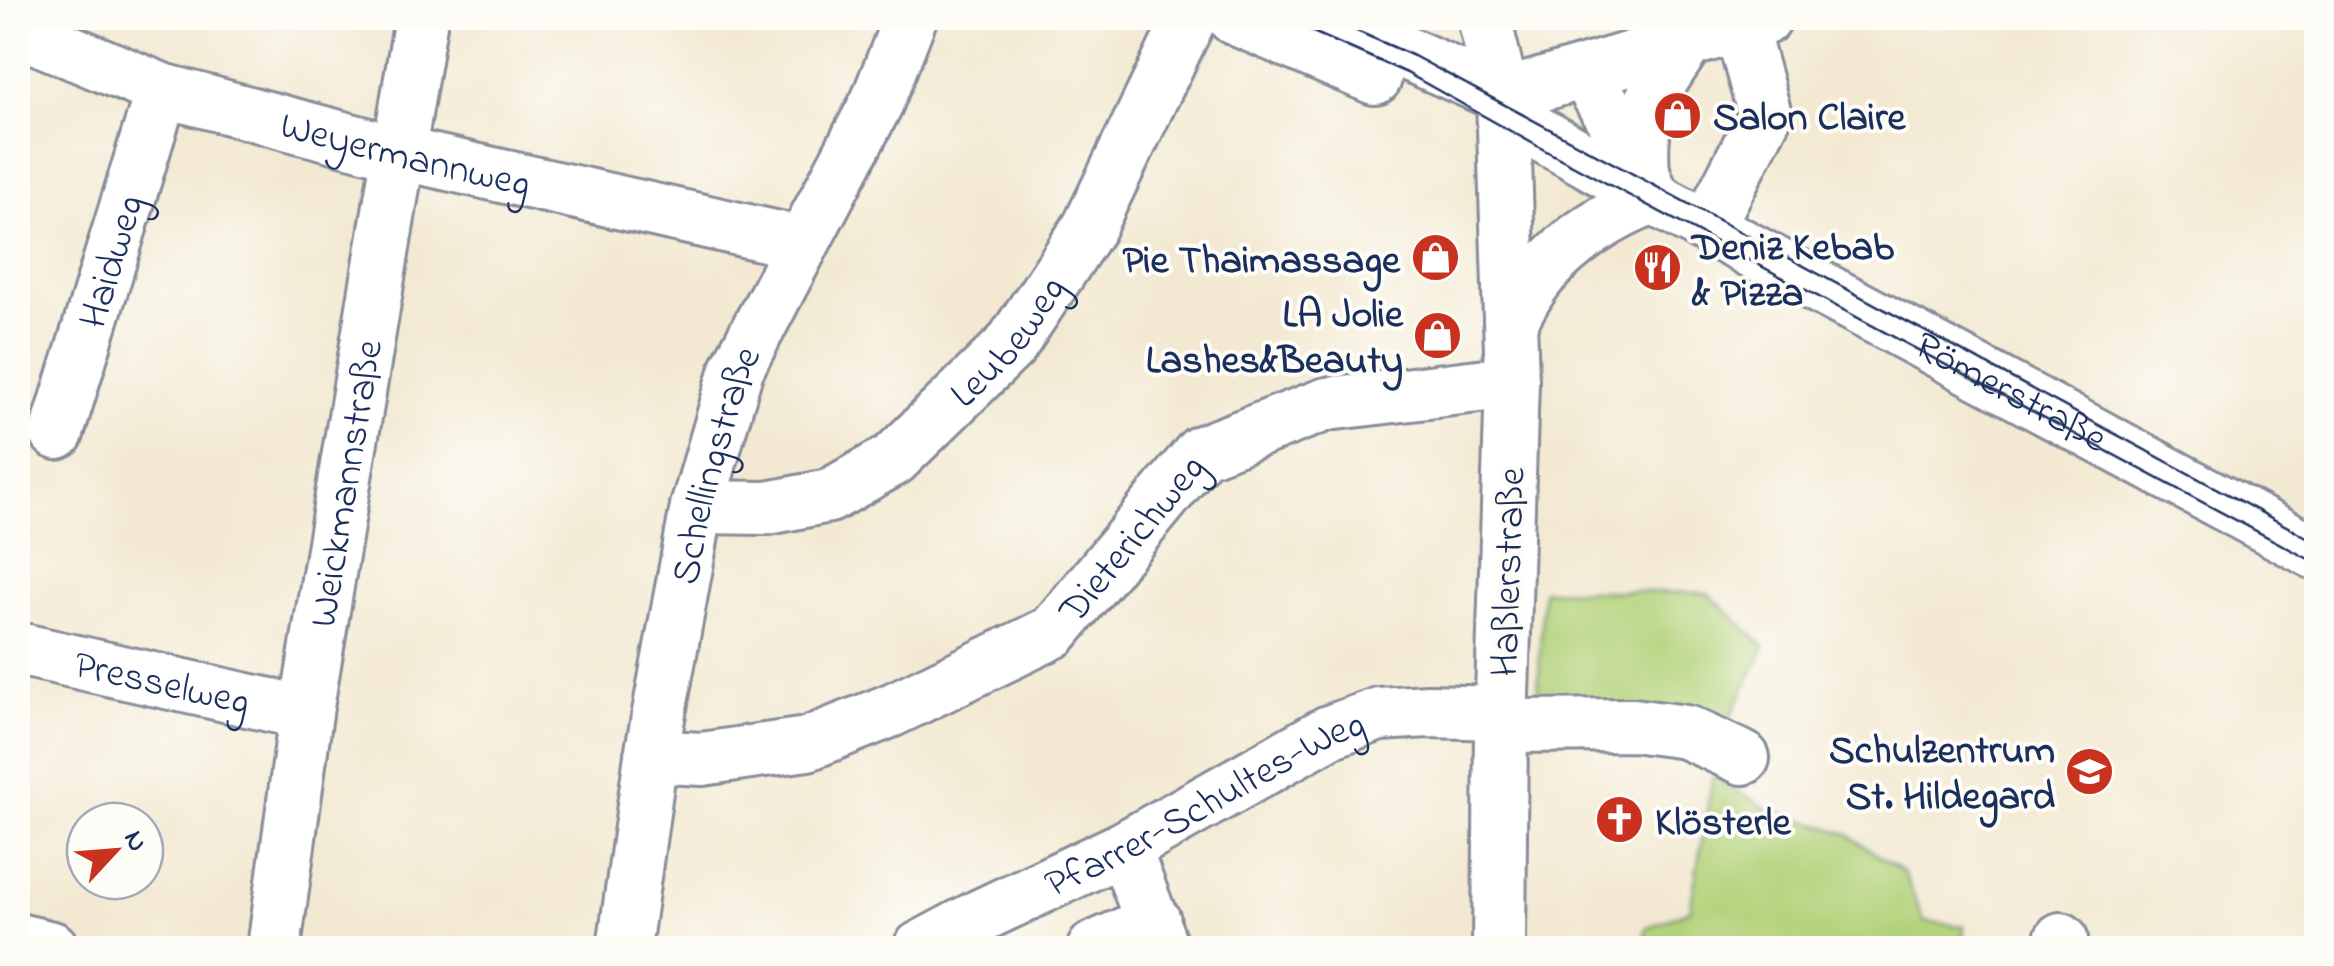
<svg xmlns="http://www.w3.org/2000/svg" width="2334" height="966" viewBox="0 0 2334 966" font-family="'Indie Flower',sans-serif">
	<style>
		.green { fill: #b2d279; stroke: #66806c; stroke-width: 2.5 }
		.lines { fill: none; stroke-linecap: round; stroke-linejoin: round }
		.minor-casing { stroke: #878c98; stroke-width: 58 }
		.minor { stroke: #fff; stroke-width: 52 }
		.tram { stroke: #1b2f5e; stroke-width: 2.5 }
		.labels { text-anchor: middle; stroke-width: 8; stroke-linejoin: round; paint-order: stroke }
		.poi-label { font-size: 40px; font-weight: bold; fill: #1b2f5e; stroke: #fdfcf7; text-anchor: start }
		.street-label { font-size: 40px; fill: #1b2f5e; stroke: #fdfcf7 }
	</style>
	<rect width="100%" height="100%" fill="#fdfcf7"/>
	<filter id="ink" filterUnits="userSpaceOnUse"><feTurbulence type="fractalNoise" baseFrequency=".01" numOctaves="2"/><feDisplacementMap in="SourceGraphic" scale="20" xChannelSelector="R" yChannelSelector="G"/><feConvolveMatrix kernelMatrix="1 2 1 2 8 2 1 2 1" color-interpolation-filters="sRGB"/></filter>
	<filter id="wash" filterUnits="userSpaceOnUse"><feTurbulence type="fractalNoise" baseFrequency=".0048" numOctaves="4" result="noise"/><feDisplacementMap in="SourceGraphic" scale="40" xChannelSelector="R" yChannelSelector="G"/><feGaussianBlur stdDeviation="2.25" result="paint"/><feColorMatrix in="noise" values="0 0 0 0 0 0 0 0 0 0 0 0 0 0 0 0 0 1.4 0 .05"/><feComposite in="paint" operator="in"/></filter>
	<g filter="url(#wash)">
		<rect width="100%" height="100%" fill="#f3e9d2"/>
		<!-- green -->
		<g class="green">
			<path d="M1543 590 1708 593 1765 647 1722 734 1537 714Z"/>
			<path d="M1713 776 1766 808 1845 833 1904 873 1924 921 1964 926 1963 948H1643L1646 928 1690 910Z"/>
		</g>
	</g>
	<g filter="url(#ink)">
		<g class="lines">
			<defs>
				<g id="minor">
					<path d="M1234 18 1375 78"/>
					<path d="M1327 18 1503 96 1765 18"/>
					<path d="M1484 18 1503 96 1512 382 1501 726 1499 948"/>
					<path id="s1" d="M18 30 162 90 399 153 801 243"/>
					<path d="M1585 72 1643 172 1653 198"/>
					<path id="s2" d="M1504 114 1653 198 2316 553"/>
					<path d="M1643 172C1638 111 1654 90 1687 42"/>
					<path d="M1708 226 1765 115 1740 25"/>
					<path d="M1511 321C1520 306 1529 287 1541 274 1570 240 1612 213 1653 198"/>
					<path id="s3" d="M57 433 162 90"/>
					<path id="s4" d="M697 507 768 508 829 496 894 459 1011 345 1089 227 1190 18"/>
					<path id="s5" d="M18 649 306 713"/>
					<path d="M1501 726 1633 725 1686 732 1743 758"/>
					<path id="s6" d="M651 756 702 759 807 744 892 710 1053 632 1201 452 1327 404 1512 382"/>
					<path d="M1124 848 1162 948"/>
					<path d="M18 940 52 948"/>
					<path id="s7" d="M274 948 306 713 421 18"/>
					<path id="s8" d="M624 948 651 756 697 507 737 369 877 102 910 18"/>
					<path id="s9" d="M920 948 980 916 1124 848 1329 732 1379 714 1428 711 1501 713"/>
					<path d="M1094 948 1154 921"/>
					<path d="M2060 948 2061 939"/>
				</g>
			</defs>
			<!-- minor casing -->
			<use href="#minor" class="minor-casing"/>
			<!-- minor -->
			<use href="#minor" class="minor"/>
			<!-- tram -->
			<g class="tram">
				<path d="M1281 18 1407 73 1548 152 2316 563"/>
				<path d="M1327 18 1414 56 2316 542"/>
			</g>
		</g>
	</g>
	<!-- icons -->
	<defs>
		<symbol id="shop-disc" viewBox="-11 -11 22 22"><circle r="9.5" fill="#c8321e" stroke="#fdfcf7"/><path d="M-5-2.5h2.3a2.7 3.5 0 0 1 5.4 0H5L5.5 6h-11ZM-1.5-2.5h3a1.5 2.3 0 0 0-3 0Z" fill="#fff"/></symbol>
		<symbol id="restaurant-disc" viewBox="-11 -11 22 22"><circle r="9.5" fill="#c8321e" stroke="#fdfcf7"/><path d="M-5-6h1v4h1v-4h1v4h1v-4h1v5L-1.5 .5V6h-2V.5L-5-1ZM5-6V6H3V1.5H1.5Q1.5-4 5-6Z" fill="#fff"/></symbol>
		<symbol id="school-disc" viewBox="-11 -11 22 22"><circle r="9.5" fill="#c8321e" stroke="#fdfcf7"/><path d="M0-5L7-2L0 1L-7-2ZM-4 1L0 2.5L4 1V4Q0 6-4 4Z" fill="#fff"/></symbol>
		<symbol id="church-disc" viewBox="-11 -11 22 22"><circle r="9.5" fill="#c8321e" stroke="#fdfcf7"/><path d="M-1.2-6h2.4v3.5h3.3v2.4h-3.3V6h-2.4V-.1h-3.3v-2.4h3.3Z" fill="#fff"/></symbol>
	</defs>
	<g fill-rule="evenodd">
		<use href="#shop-disc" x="1650" y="88" width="55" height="55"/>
		<use href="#shop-disc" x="1408" y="230" width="55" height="55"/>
		<use href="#restaurant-disc" x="1630" y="240" width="55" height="55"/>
		<use href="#shop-disc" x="1410" y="308" width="55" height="55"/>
		<use href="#school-disc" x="2062" y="744" width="55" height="55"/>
		<use href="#church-disc" x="1592" y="792" width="55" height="55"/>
	</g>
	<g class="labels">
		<!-- poi labels -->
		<g class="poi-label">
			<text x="1713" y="129">Salon Claire</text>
			<text x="1692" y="259">Deniz Kebab<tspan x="1692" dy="46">&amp; Pizza</tspan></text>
			<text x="1400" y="272" text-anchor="end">Pie Thaimassage</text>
			<text x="1403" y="326" text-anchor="end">LA Jolie<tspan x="1403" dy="46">Lashes&amp;Beauty</tspan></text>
			<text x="2055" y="762" text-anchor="end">Schulzentrum<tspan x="2055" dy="46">St. Hildegard</tspan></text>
			<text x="1655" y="834">Klösterle</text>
		</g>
		<!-- street labels -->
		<g class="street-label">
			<text dy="14" stroke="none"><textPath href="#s1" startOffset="408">Weyermannweg</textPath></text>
			<text dy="14" stroke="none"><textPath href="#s3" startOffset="180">Haidweg</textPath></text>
			<text dy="14" stroke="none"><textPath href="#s4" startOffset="372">Leubeweg</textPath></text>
			<text dy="14" stroke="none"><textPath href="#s2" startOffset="578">Römerstraße</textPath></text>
			<text dy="14" stroke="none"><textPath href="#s8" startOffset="492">Schellingstraße</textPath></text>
			<text dy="14" stroke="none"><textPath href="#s7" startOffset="470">Weickmannstraße</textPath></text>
			<text dy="14" stroke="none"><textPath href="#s6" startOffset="550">Dieterichweg</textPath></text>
			<text transform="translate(1506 572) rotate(-88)" y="14">Haßlerstraße</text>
			<text dy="14" stroke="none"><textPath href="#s5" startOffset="148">Presselweg</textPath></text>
			<text dy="14" stroke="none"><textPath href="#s9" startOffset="320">Pfarrer-Schultes-Weg</textPath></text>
		</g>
	</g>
	<!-- margin -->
	<rect width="2334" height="966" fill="none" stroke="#fdfcf7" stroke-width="60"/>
	<!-- north arrow -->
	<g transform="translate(115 851) rotate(64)"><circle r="48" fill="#fdfcf7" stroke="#a3aaba" stroke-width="2.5"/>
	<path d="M0-8L18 38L0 25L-18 38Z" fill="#c8321e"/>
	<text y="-15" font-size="28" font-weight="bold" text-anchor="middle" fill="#1b2f5e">N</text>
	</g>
</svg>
